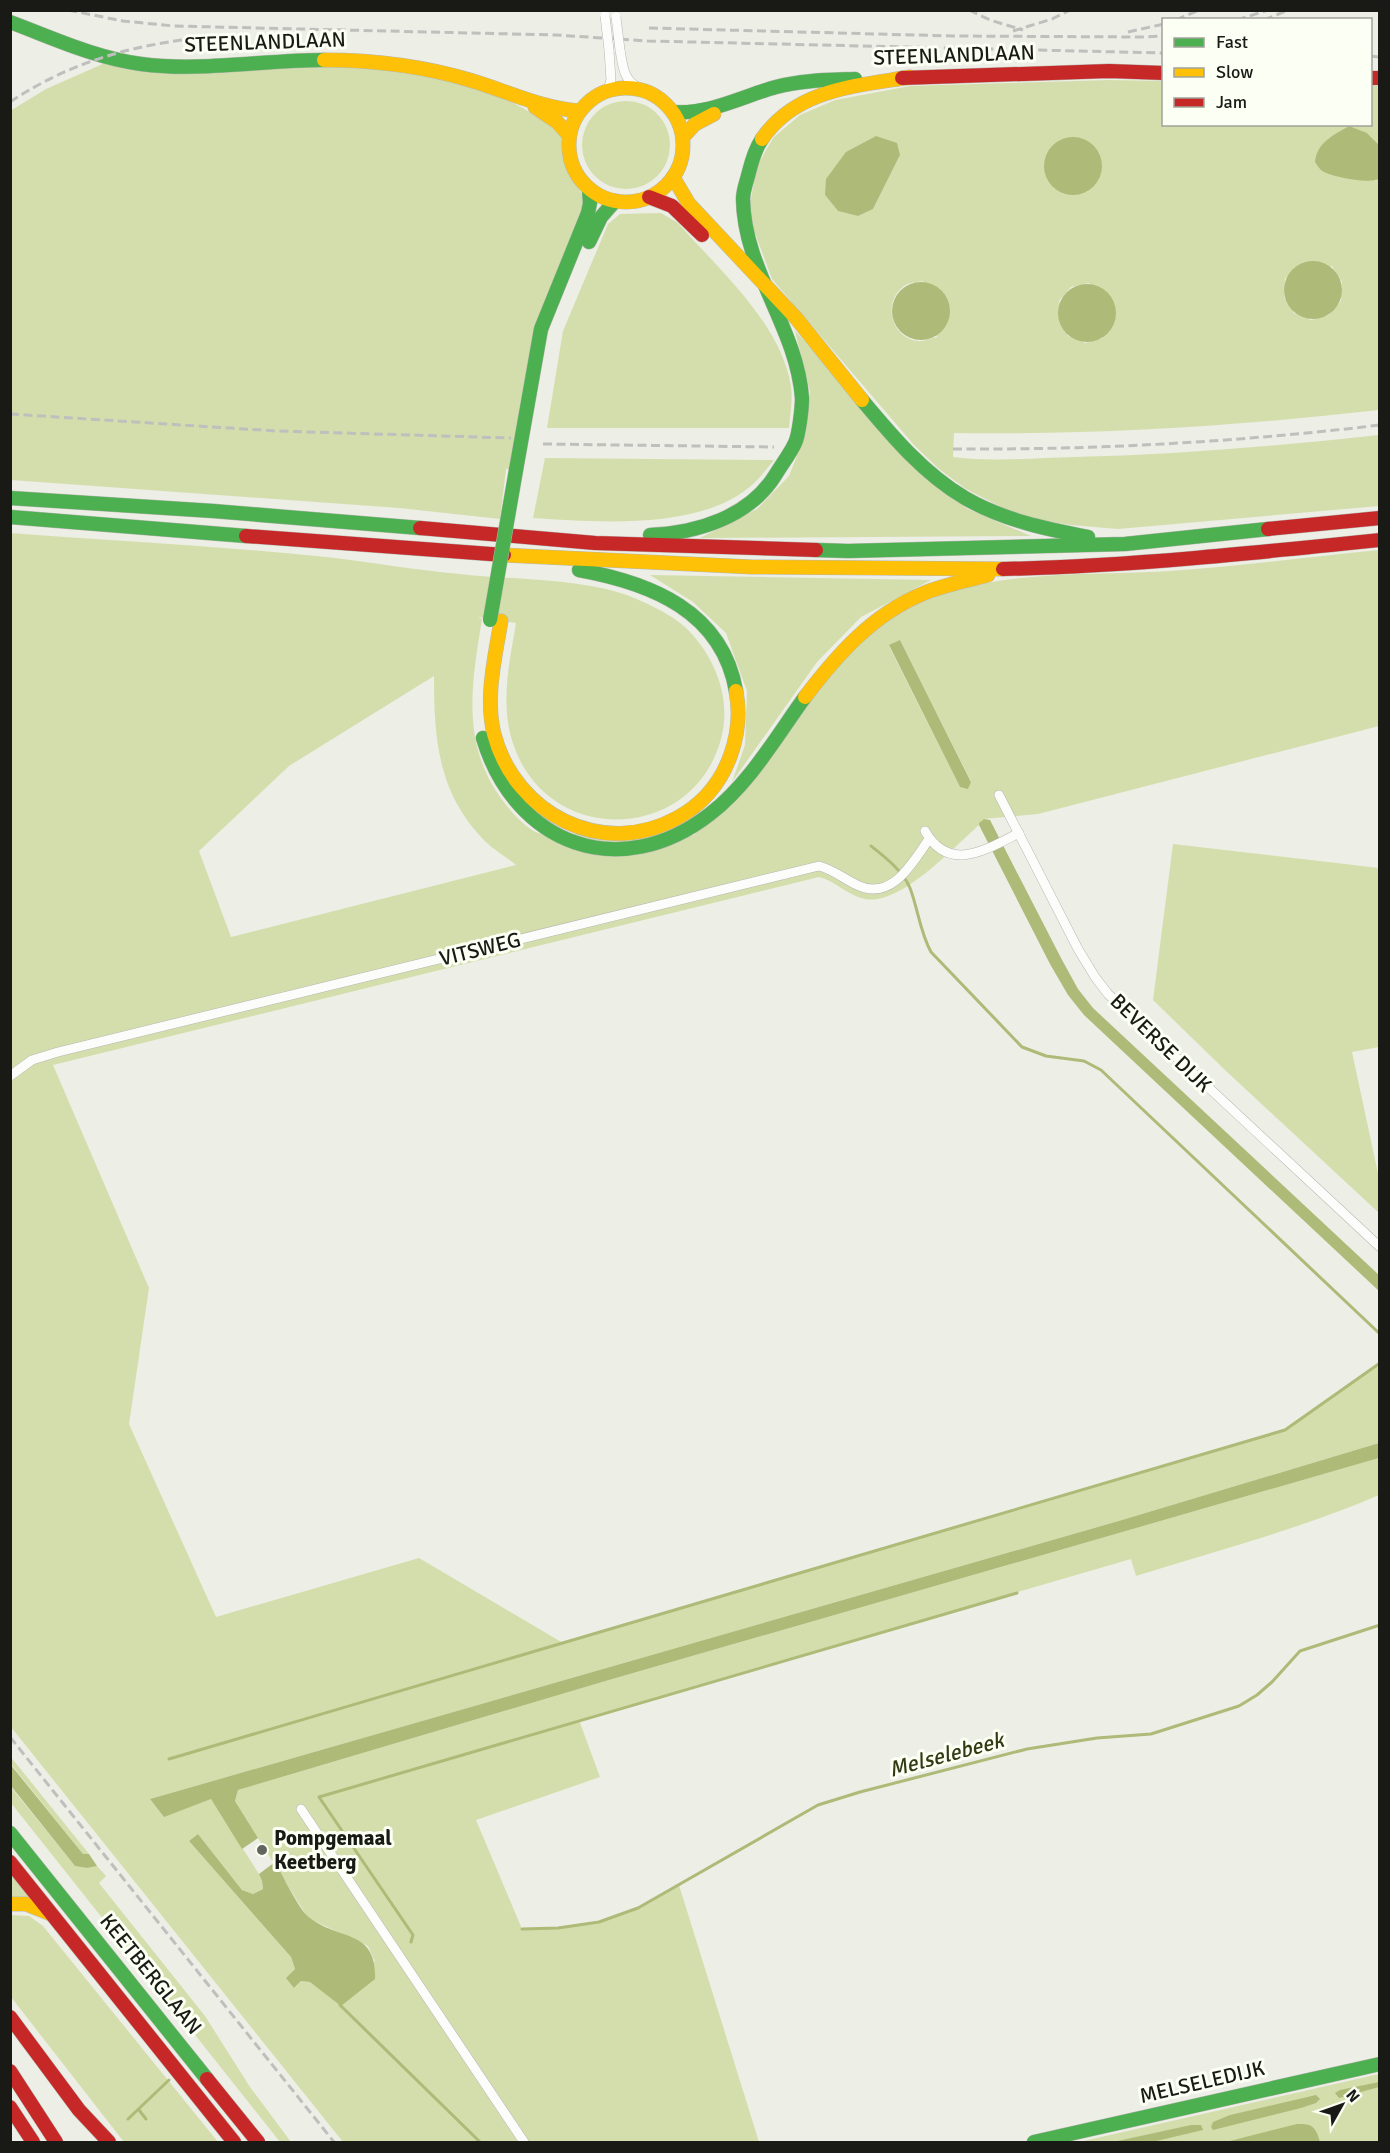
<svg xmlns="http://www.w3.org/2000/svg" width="1390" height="2153" viewBox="0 0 1390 2153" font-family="Signika,sans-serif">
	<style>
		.green { fill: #d4deac; fill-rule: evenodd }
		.water { fill: #aeba77 }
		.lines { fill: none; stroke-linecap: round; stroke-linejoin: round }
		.stream { stroke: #aeba77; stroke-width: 3 }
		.street-casing { stroke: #b6b7b1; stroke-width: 10 }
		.fast-casing { stroke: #b6b7b1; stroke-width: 15 }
		.slow-casing { stroke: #b6b7b1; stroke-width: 15 }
		.jam-casing { stroke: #b6b7b1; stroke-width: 15 }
		.street { stroke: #fcfcfb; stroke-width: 9 }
		.fast { stroke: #4caf50; stroke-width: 14 }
		.slow { stroke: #ffc107; stroke-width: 14 }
		.jam { stroke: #c62828; stroke-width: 14 }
		.rail { stroke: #bfbfbd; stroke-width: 3; stroke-dasharray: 9 4.5; stroke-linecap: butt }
		.street-bridge-casing { stroke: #b6b7b1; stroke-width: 10; stroke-linecap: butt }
		.fast-bridge-casing { stroke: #b6b7b1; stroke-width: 15; stroke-linecap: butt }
		.street-bridge { stroke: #fcfcfb; stroke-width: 9 }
		.fast-bridge { stroke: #4caf50; stroke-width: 14 }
		.poi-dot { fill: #63645e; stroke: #fcfff3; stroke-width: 2 }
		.labels { text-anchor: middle; stroke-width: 6; stroke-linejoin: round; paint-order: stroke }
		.street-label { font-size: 21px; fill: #191a15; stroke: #fcfff3 }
		.poi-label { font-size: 21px; font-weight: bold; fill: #191a15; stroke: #fcfff3; text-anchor: start }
		.water-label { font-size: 22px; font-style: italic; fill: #333a13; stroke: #fcfff3 }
	</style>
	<rect width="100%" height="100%" fill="#edeee6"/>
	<!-- green -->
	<g class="green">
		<path d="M105 63C160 64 214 65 269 66 295 66 321 65 346 66 414 67 513 87 562 137 562 150 563 162 569 174 575 186 582 188 584 203L510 469H506L500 519 399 508 11 480 10 111 46 89Z"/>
		<path d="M1109 80 1163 81 1164 124H1370L1371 86H1379V145L1367 133 1375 181 1379 179V410C1238 426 1097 435 954 433L953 457C992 462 1034 458 1073 457 1175 455 1277 446 1379 435V506L1118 529 1071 525 1039 520 1005 509 966 489 939 469 914 445 772 279 752 225 750 203 757 167 766 150 774 137 800 115 835 100 910 86ZM900 155 873 209 858 216 838 211 825 195ZM1332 266 1342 282 1341 301 1329 315 1311 320 1294 313 1284 297 1285 278ZM923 281 937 337C931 338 923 342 918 341 891 338 882 302 904 286 908 283 917 282 923 281ZM1089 283 1103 338 1085 343 1068 336 1059 301 1071 287Z"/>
		<circle cx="626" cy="145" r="44"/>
		<path d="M661 213 678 223C718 269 782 324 791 387 793 399 790 415 789 428H547L563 331 608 224 620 214Z"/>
		<path d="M795 331 966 508 1031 536 700 538 757 509 789 476 806 433 810 392Z"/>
		<path d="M545 458 774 460C767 468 761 477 753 484 702 531 597 522 533 518Z"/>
		<path d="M10 533C116 541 221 546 326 557 371 562 415 570 459 574 511 580 587 578 634 598 651 605 672 615 686 628 715 656 732 699 721 739 693 842 552 847 515 749 499 708 509 665 516 623L478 617 482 619C471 687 460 748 507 806 514 815 527 829 538 833 547 837 564 834 575 834 614 834 654 835 694 835L855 648C876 630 900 610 927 600 1005 569 1088 576 1170 571 1240 566 1310 557 1379 550V726L1038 814 984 819 979 823V825C953 848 900 906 865 899 848 896 836 881 819 877L53 1065 149 1288 129 1424 216 1617 419 1558 563 1643 1285 1430 1379 1363V1443L1122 1520 150 1799 164 1816 211 1799 259 1874 262 1881 263 1889 253 1894 242 1890 198 1834 189 1841 291 1957 295 1969 287 1978 295 1988 301 1981 310 1982 375 1962 368 1946 308 1918 235 1801 238 1790 609 1680 1379 1458V1495C1301 1529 1218 1550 1136 1576L1131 1559 579 1720 600 1777 476 1820 522 1929C561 1928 601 1925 638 1909 652 1902 665 1893 679 1885L759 2142H343L11 1727ZM900 640 971 781 968 788 960 787 889 646ZM434 676C434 740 438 795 487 843 495 851 507 857 516 865L231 937 199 851 289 766Z"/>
		<path d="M650 575 931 580 861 617 817 662 732 782 745 745 747 691 726 633 693 602Z"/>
		<path d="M1173 844 1379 868V1047L1352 1052 1379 1178V1213L1225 1070 1153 1000Z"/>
		<path d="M10 1756 89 1854H83L11 1764Z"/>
		<path d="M10 1786 75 1866 87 1868 97 1866 106 1876 99 1883 205 2016 250 2087 291 2142H280L11 1803Z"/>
		<path d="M12 1876 33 1902 11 1900Z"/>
		<path d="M11 1915 29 1916 43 1926 218 2142H124L11 1997Z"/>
		<path d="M1379 2074V2142H1079Z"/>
	</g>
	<!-- water -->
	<g class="water">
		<path d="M1349 126 1367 133 1379 145V179C1370 184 1329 177 1321 170 1319 168 1317 165 1315 162 1317 142 1334 135 1349 126Z"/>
		<path d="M876 136 897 143 900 155 873 209 858 216 838 211 825 195 826 179 846 152Z"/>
		<circle cx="1073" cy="166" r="29"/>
		<circle cx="1313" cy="290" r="29"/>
		<circle cx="921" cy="311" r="29"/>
		<circle cx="1087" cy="313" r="29"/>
		<path d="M900 640 971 782 968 789 960 787 889 645Z"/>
		<path d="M984 819 990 820 1061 958 1078 989 1093 1008 1379 1275V1291L1084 1015 1068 995 1050 964 979 825V823Z"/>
		<path d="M1379 1443V1458L609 1680 238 1790 235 1801 258 1838 242 1849 211 1799 164 1817 150 1799 1122 1520Z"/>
		<path d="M10 1764 83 1854H89L97 1866 87 1868 75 1866 11 1786Z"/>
		<path d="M198 1834 242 1890 253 1894 263 1889 262 1881 259 1874 275 1862C282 1874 300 1912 310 1918 340 1941 377 1929 375 1979L341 2006 310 1982 301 1981 294 1988 286 1978 295 1969 291 1957 189 1841Z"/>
		<path d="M1379 2082V2087L1339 2098 1335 2093 1340 2090Z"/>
		<path d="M1316 2095 1320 2099 1316 2103 1301 2108 1213 2130 1211 2127 1213 2122 1230 2115Z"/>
		<path d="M1297 2124C1313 2123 1316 2128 1320 2142H1226Z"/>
		<path d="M1191 2125H1201L1203 2130 1152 2142H1113Z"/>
	</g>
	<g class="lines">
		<!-- stream -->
		<g class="stream">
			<path d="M871 846C885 857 903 871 910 888 918 909 920 932 931 952L1022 1047 1046 1056 1084 1061 1101 1070 1380 1334"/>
			<path d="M169 1759 1285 1430 1380 1363"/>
			<path d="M522 1929 558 1928 599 1922 638 1908 818 1805 860 1792 1027 1749 1097 1738 1151 1734 1239 1706 1257 1695 1272 1682 1300 1651 1380 1625"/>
			<path d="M411 1942 413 1935 319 1797 1017 1593"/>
			<path d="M340 2005 480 2142"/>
			<path d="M139 2110 146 2119"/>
			<path d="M128 2119 169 2080"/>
		</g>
		<defs>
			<g id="street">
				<path d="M620 50C623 66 623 80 639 88"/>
				<path d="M608 90 611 80 609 50"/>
				<path d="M999 795 1078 949 1095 977 1108 994 1380 1247"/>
				<path d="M925 831C949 874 987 849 1019 833"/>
				<path d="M10 1076 32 1060 58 1052 819 866C834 870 844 879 857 885 892 902 913 862 929 839"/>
				<path d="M301 1809 524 2142"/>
			</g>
			<g id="fast">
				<path d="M10 22C53 38 95 58 141 64 199 72 265 60 324 60"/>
				<path d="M673 112C709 115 743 96 776 87 802 80 829 80 855 79"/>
				<path d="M589 242 601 217 615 201"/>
				<path d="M862 400C892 436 924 474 965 498 1003 520 1046 529 1088 537"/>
				<path d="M516 470 541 329 588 213 590 203 589 189"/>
				<path d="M10 498 213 511 420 528"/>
				<path d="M10 517 246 536"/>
				<path d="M650 535C697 533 750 517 776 474 782 464 790 454 795 443 799 435 802 408 802 398 797 328 744 271 743 199 743 190 747 181 749 172 752 160 755 149 762 139"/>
				<path d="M816 550 848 551 1125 544 1268 529"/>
				<path d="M579 570C651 583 722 611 736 691"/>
				<path d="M483 738C515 845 620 884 710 814 750 783 776 737 805 697"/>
				<path d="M10 1833 207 2079"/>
				<path d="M1034 2142 1380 2064"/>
			</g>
			<g id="slow">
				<path d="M324 60C375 60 424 66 473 81 509 92 541 108 579 111"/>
				<circle cx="626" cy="145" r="57"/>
				<path d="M535 107 557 122 569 135"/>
				<path d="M683 137 695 124 714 114"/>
				<path d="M762 139C796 89 856 86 910 77"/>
				<path d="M673 177 689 204 796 318 862 400"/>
				<path d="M504 555 752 567 1003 569"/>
				<path d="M501 621C495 657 485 698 494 734 515 814 602 859 677 818 703 804 721 783 731 754 738 734 740 712 736 691"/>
				<path d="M805 697C837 655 872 615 922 594 943 585 966 581 988 575"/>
				<path d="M10 1904H26L51 1914"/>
			</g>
			<g id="jam">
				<path d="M902 78 1109 71 1164 73"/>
				<path d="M1370 78H1380"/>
				<path d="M649 197 672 206 702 235"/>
				<path d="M420 528 595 543 816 550"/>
				<path d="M1268 529 1380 518"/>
				<path d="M246 536 504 555"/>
				<path d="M1003 569C1129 566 1254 553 1380 540"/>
				<path d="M10 1862 234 2142"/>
				<path d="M10 2017 79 2110 109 2142"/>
				<path d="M10 2071 56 2142"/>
				<path d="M207 2079 258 2142"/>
				<path d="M10 2107 33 2142"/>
			</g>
		</defs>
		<!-- street casing -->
		<use href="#street" class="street-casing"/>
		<!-- fast casing -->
		<use href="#fast" class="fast-casing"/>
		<!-- slow casing -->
		<use href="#slow" class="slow-casing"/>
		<!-- jam casing -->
		<use href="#jam" class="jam-casing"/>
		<!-- street -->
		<use href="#street" class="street"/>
		<!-- fast -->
		<use href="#fast" class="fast"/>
		<!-- slow -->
		<use href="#slow" class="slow"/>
		<!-- jam -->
		<use href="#jam" class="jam"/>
		<!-- rail -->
		<g class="rail">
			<path d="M68 10 123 21 174 26 556 35 648 41 1164 53"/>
			<path d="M969 10 990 20 1023 30"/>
			<path d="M1176 20 1199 10"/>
			<path d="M1237 20 1268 10"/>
			<path d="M1264 20 1288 10"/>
			<path d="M649 28 953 36 1144 37 1164 36"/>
			<path d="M1013 31 1052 19 1070 10"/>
			<path d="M1128 32 1164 24"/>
			<path d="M1370 56 1380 57"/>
			<path d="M10 102C78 57 143 43 223 35"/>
			<path d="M10 414 276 431 511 438"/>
			<path d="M543 444 774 447"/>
			<path d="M953 449C1096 450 1238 442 1380 425"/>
			<path d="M10 1737 334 2142"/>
		</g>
		<defs>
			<g id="street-bridge">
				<path d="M605 16 609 50"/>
				<path d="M616 17 620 50"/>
			</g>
			<path id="fast-bridge" d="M490 620 516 470"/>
		</defs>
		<!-- street-bridge casing -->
		<use href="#street-bridge" class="street-bridge-casing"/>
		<!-- fast-bridge casing -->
		<use href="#fast-bridge" class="fast-bridge-casing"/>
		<!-- street-bridge -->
		<use href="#street-bridge" class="street-bridge"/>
		<!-- fast-bridge -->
		<use href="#fast-bridge" class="fast-bridge"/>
	</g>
	<!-- markers -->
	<circle class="poi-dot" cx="262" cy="1850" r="6"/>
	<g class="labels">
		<!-- street labels -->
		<g class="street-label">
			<text transform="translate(265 42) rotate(-2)" y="7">STEENLANDLAAN</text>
			<text transform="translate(954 55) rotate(-2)" y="7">STEENLANDLAAN</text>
			<text transform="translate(480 949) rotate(-14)" y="7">VITSWEG</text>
			<text transform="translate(1161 1043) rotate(44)" y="7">BEVERSE DIJK</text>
			<text transform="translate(151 1974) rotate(51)" y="7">KEETBERGLAAN</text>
			<text transform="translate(1202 2082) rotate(-13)" y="7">MELSELEDIJK</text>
		</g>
		<!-- poi labels -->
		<g class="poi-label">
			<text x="274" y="1845">Pompgemaal<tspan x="274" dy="24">Keetberg</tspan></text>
		</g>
		<!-- water labels -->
		<g class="water-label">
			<text transform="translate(946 1754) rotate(-15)" y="8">Melselebeek</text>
		</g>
	</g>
	<!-- border -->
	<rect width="1390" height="2153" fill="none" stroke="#191a15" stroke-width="24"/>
	<!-- legend -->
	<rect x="1162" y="18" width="210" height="108" fill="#fcfff3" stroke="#a1a39a" stroke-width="1.5"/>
	<rect x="1174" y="38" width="30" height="9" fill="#4caf50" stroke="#a1a39a" stroke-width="1.5"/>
	<text x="1216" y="48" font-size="18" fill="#191a15">Fast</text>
	<rect x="1174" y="68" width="30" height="9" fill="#ffc107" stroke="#a1a39a" stroke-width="1.5"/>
	<text x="1216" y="78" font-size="18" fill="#191a15">Slow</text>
	<rect x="1174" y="98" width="30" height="9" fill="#c62828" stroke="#a1a39a" stroke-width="1.5"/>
	<text x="1216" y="108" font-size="18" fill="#191a15">Jam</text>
	<!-- north arrow -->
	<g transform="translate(1342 2105) rotate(50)" stroke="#fcfff3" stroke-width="4.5" paint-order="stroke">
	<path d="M0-4.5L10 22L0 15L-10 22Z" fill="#191a15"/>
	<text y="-9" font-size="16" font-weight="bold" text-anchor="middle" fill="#191a15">N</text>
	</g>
</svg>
